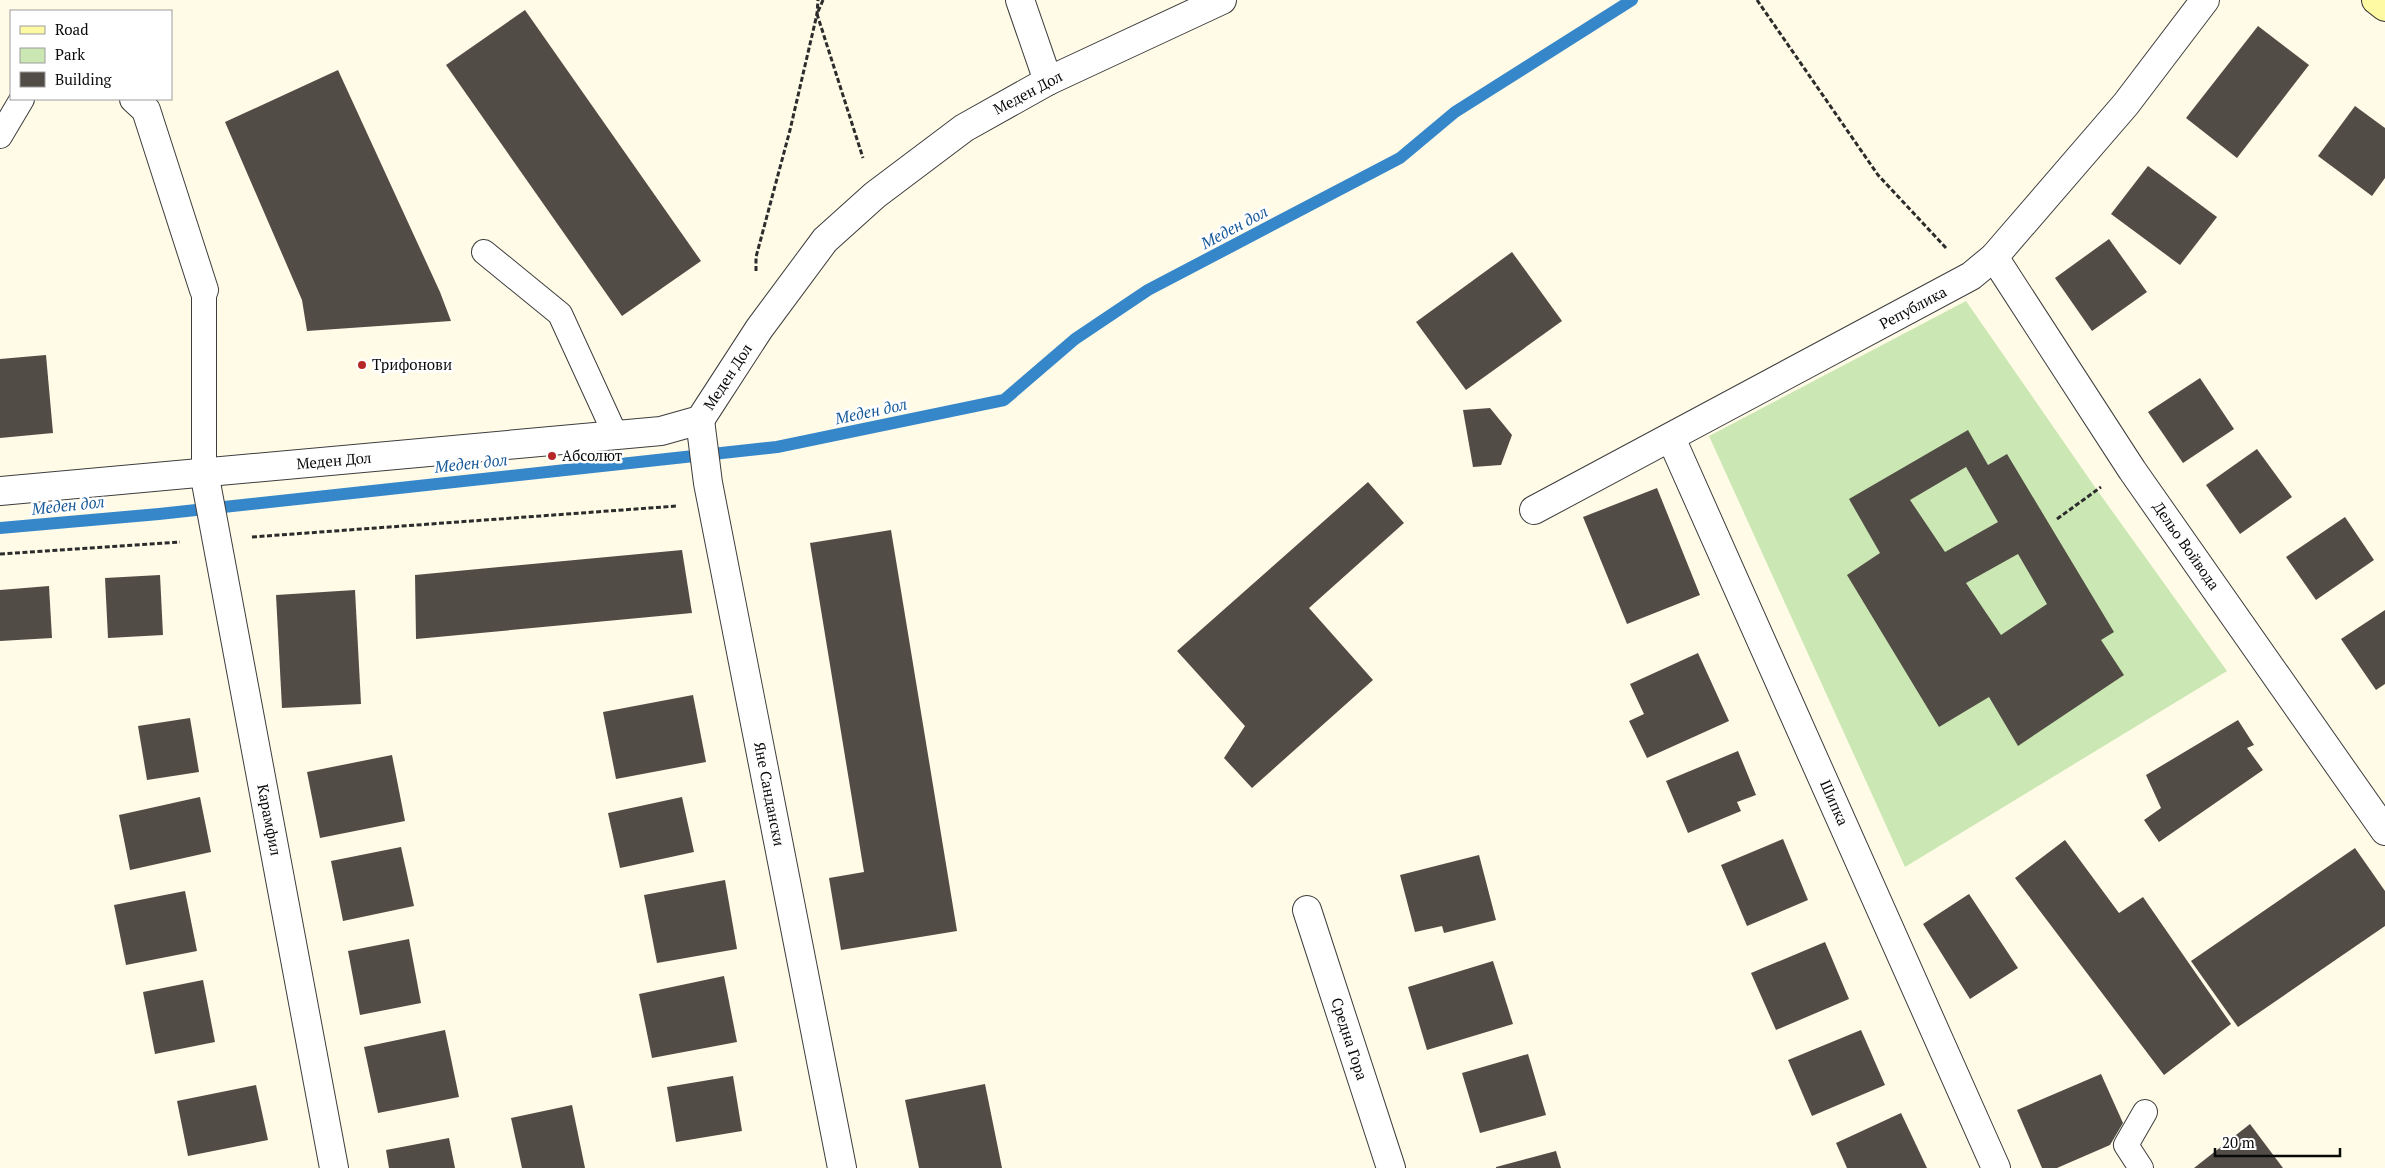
<svg xmlns="http://www.w3.org/2000/svg" width="2385" height="1168" viewBox="0 0 2385 1168" font-family="'PT Serif',serif">
	<style>
		.green { fill: #cbe7b3 }
		.lines { fill: none; stroke-linecap: round; stroke-linejoin: round }
		.stream { stroke: #3687ca; stroke-width: 12 }
		.building { fill: #524c47; fill-rule: evenodd }
		.lane-casing { stroke: #3d3d3d; stroke-width: 26 }
		.street-casing { stroke: #3d3d3d; stroke-width: 30 }
		.secondary-casing { stroke: #2c2c2c; stroke-width: 30 }
		.path { stroke: #2c2c2c; stroke-width: 3; stroke-dasharray: 5 2.5; stroke-linecap: butt }
		.lane { stroke: #fff; stroke-width: 24 }
		.street { stroke: #fff; stroke-width: 28 }
		.secondary { stroke: #fef9a3; stroke-width: 28 }
		.poi-dot { fill: #b62726; stroke: #fff; stroke-width: 2 }
		.labels { text-anchor: middle; stroke-width: 5; stroke-linejoin: round; paint-order: stroke }
		.street-label { font-size: 15px; fill: #0a0a0a; stroke: #fff }
		.poi-label { font-size: 15px; fill: #0a0a0a; stroke: #fff; text-anchor: start }
		.water-label { font-size: 16px; font-style: italic; fill: #175898; stroke: #fff }
	</style>
	<rect width="100%" height="100%" fill="#fffbe7"/>
	<!-- green -->
	<path class="green" d="M1966 301 2097 490 2227 671 1905 867 1709 436Z"/>
	<g class="lines">
		<!-- stream -->
		<path class="stream" d="M0 528 159 514 777 447 1004 400 1075 339 1148 290 1400 158 1455 112 1632 0"/>
	</g>
	<!-- building -->
	<g class="building">
		<path d="M525 10 701 261 622 316 446 65Z"/>
		<path d="M2258 26 2309 65 2237 158 2186 118Z"/>
		<path d="M338 70 440 292 451 321 307 331 302 300 225 122Z"/>
		<path d="M2355 106 2385 128V178L2372 196 2318 156Z"/>
		<path d="M2148 166 2217 217 2180 265 2111 214Z"/>
		<path d="M2109 239 2147 292 2092 331 2055 278Z"/>
		<path d="M1512 252 1562 321 1466 390 1416 322Z"/>
		<path d="M46 355 53 433 0 438V359Z"/>
		<path d="M2200 378 2234 429 2183 463 2148 412Z"/>
		<path d="M1490 408 1512 435 1501 465 1473 467 1463 410Z"/>
		<path d="M1968 430 1988 465 2007 454 2114 632 2101 640 2124 675 2018 746 1989 697 1939 727 1847 575 1880 553 1849 499ZM1966 467 1998 522 1945 552 1910 500ZM2018 554 2047 604 2001 635 1966 583Z"/>
		<path d="M2257 449 2292 497 2240 534 2206 485Z"/>
		<path d="M1368 482 1404 523 1309 608 1373 680 1252 788 1224 758 1245 726 1177 651Z"/>
		<path d="M1657 488 1700 595 1627 624 1583 517Z"/>
		<path d="M2345 517 2374 560 2316 600 2286 557Z"/>
		<path d="M891 530 957 931 841 950 829 878 864 872 810 543Z"/>
		<path d="M682 550 692 613 416 639 415 575Z"/>
		<path d="M160 575 163 635 108 638 105 578Z"/>
		<path d="M49 586 52 638 0 641V590Z"/>
		<path d="M355 590 361 704 282 708 276 595Z"/>
		<path d="M2385 610V684L2376 690 2341 639Z"/>
		<path d="M1698 653 1729 721 1647 758 1629 721 1644 714 1630 684Z"/>
		<path d="M693 695 706 762 616 779 603 712Z"/>
		<path d="M190 718 199 772 147 780 138 726Z"/>
		<path d="M2238 720 2254 745 2247 748 2263 770 2159 842 2144 820 2161 808 2146 775Z"/>
		<path d="M1738 751 1756 795 1737 802 1741 811 1688 833 1666 781Z"/>
		<path d="M392 755 405 821 320 838 307 772Z"/>
		<path d="M200 797 211 852 130 870 119 815Z"/>
		<path d="M682 797 694 852 620 868 608 813Z"/>
		<path d="M1783 839 1808 900 1747 926 1721 865Z"/>
		<path d="M2065 840 2119 913 2143 897 2231 1024 2164 1075 2015 878Z"/>
		<path d="M401 847 414 906 343 921 331 861Z"/>
		<path d="M2355 848 2385 891V926L2238 1027 2191 961Z"/>
		<path d="M1479 855 1496 920 1444 933 1442 926 1415 932 1400 875Z"/>
		<path d="M725 880 737 949 657 963 644 895Z"/>
		<path d="M185 891 197 951 126 965 114 905Z"/>
		<path d="M1969 894 2018 968 1970 999 1923 924Z"/>
		<path d="M409 939 421 1003 360 1015 348 951Z"/>
		<path d="M1825 942 1849 999 1776 1030 1751 973Z"/>
		<path d="M1493 961 1513 1024 1427 1050 1408 987Z"/>
		<path d="M724 976 737 1042 652 1058 639 994Z"/>
		<path d="M203 980 215 1042 155 1054 143 992Z"/>
		<path d="M445 1030 459 1097 378 1113 364 1047Z"/>
		<path d="M1861 1030 1885 1085 1812 1116 1788 1060Z"/>
		<path d="M1528 1054 1546 1115 1480 1133 1462 1073Z"/>
		<path d="M2101 1074 2123 1123 2110 1145 2057 1168H2042L2017 1110Z"/>
		<path d="M733 1076 742 1131 676 1142 667 1087Z"/>
		<path d="M985 1084 1002 1168H919L905 1100Z"/>
		<path d="M256 1085 268 1140 188 1156 177 1101Z"/>
		<path d="M572 1105 585 1168H522L511 1118Z"/>
		<path d="M1901 1113 1927 1168H1847L1836 1143Z"/>
		<path d="M2250 1124 2283 1168H2194Z"/>
		<path d="M449 1138 455 1168H389L386 1150Z"/>
		<path d="M1556 1151 1561 1168H1496V1167Z"/>
	</g>
	<g class="lines">
		<defs>
			<g id="lane">
				<path d="M0 136 22 99"/>
				<path d="M484 252 560 314 616 436"/>
				<path d="M204 290V472"/>
				<path d="M2141 1168 2126 1145 2145 1112"/>
			</g>
			<g id="street">
				<path d="M1020 0 1048 81"/>
				<path d="M134 99 146 110 204 290"/>
				<path d="M1994 257 2132 470 2385 831"/>
				<path d="M700 420 708 483 842 1168"/>
				<path d="M1671 438 1996 1168"/>
				<path d="M204 472 334 1168"/>
				<path d="M0 491 661 431 700 420 759 329 825 240 875 195 964 128 1048 81 1222 0"/>
				<path d="M1534 510 1971 276 1994 257 2126 104 2205 0"/>
				<path d="M1307 910 1391 1168"/>
			</g>
			<path id="secondary" d="M2376 0 2385 7"/>
		</defs>
		<!-- lane casing -->
		<use href="#lane" class="lane-casing"/>
		<!-- street casing -->
		<use href="#street" class="street-casing"/>
		<!-- secondary casing -->
		<use href="#secondary" class="secondary-casing"/>
		<!-- path -->
		<g class="path">
			<path d="M823 0 817 14 863 158"/>
			<path d="M1757 0 1878 175 1946 248"/>
			<path d="M756 271V257L790 130 817 14 818 0"/>
			<path d="M2057 519 2101 487"/>
			<path d="M252 537 677 506"/>
			<path d="M0 554 180 542"/>
		</g>
		<!-- lane -->
		<use href="#lane" class="lane"/>
		<!-- street -->
		<use href="#street" class="street"/>
		<!-- secondary -->
		<use href="#secondary" class="secondary"/>
	</g>
	<!-- markers -->
	<g class="poi-dot">
		<circle cx="362" cy="365" r="5"/>
		<circle cx="552" cy="456" r="5"/>
	</g>
	<g class="labels">
		<!-- street labels -->
		<g class="street-label">
			<text transform="translate(1028 93) rotate(-28)" y="5">Меден Дол</text>
			<text transform="translate(1913 308) rotate(-28)" y="5">Република</text>
			<text transform="translate(728 377) rotate(-57)" y="5">Меден Дол</text>
			<text transform="translate(334 461) rotate(-5)" y="5">Меден Дол</text>
			<text transform="translate(2186 546) rotate(55)" y="5">Дельо Войвода</text>
			<text transform="translate(769 794) rotate(79)" y="5">Яне Сандански</text>
			<text transform="translate(1834 803) rotate(66)" y="5">Шипка</text>
			<text transform="translate(269 820) rotate(79)" y="5">Карамфил</text>
			<text transform="translate(1349 1039) rotate(72)" y="5">Средна Гора</text>
		</g>
		<!-- poi labels -->
		<g class="poi-label">
			<text x="372" y="370">Трифонови</text>
			<text x="562" y="461">Абсолют</text>
		</g>
		<!-- water labels -->
		<g class="water-label">
			<text transform="translate(1234 227) rotate(-28)" y="6">Меден дол</text>
			<text transform="translate(871 411) rotate(-12)" y="6">Меден дол</text>
			<text transform="translate(471 463) rotate(-6)" y="6">Меден дол</text>
			<text transform="translate(68 505) rotate(-6)" y="6">Меден дол</text>
		</g>
	</g>
	<!-- legend -->
	<rect x="10" y="10" width="162" height="90" fill="#ffffff" stroke="#9d9d9d"/>
	<rect x="20" y="26" width="25" height="8" fill="#fef9a3" stroke="#9d9d9d"/>
	<text x="55" y="35" font-size="15" fill="#0a0a0a">Road</text>
	<rect x="20" y="48" width="25" height="15" fill="#cbe7b3" stroke="#9d9d9d"/>
	<text x="55" y="60" font-size="15" fill="#0a0a0a">Park</text>
	<rect x="20" y="72" width="25" height="15" fill="#524c47" stroke="#9d9d9d"/>
	<text x="55" y="85" font-size="15" fill="#0a0a0a">Building</text>
	<!-- scale -->
	<path d="M2215 1148v8h125v-8" fill="none" stroke="#0a0a0a" stroke-width="2.5"/>
	<text x="2222" y="1148" font-size="15" fill="#0a0a0a" stroke="#ffffff" stroke-width="4" paint-order="stroke">20 m</text>
</svg>
